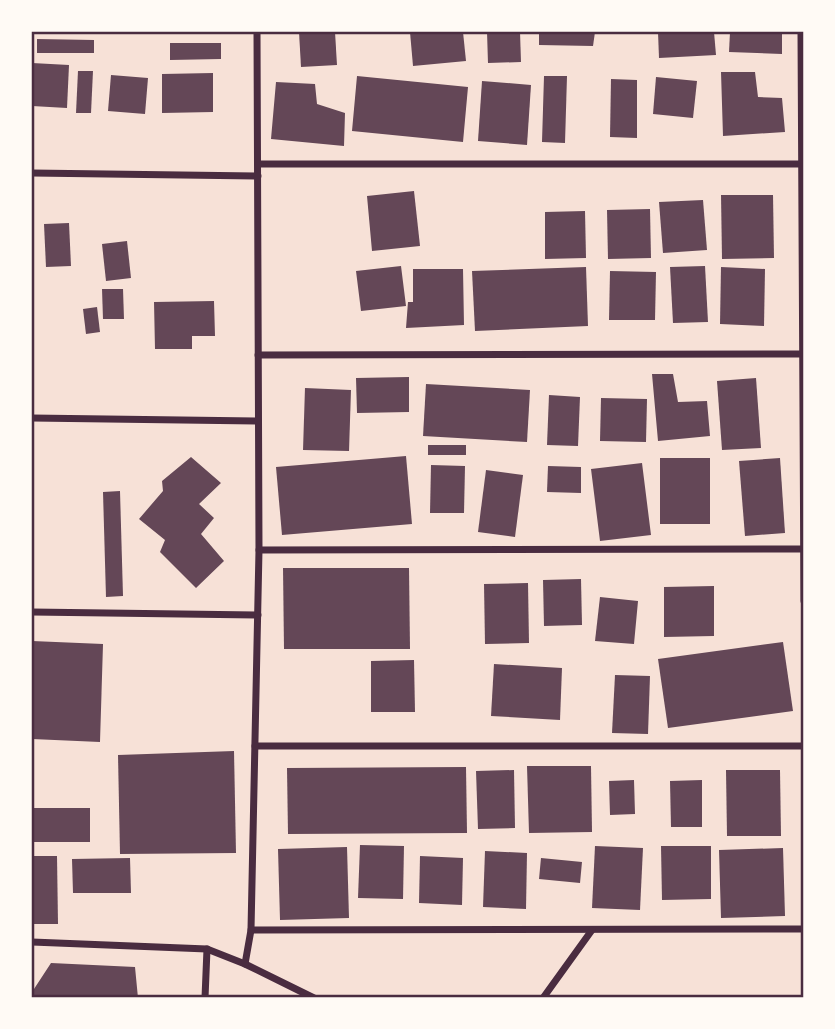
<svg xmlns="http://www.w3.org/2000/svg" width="835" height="1029" viewBox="0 0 835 1029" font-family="Arial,sans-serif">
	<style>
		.building { fill: #644757 }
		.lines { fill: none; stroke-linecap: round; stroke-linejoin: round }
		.minor { stroke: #4a2c40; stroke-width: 7 }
		.neatline { fill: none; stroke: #4a2c40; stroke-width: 2.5 }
	</style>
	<rect width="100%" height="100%" fill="#f7e1d7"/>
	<!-- building -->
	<g class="building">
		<path d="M299 32H335L337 65 301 67Z"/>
		<path d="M410 32H463L466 61 413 66Z"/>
		<path d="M487 32H520L521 62 488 63Z"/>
		<path d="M539 32H595L593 46 539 45Z"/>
		<path d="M658 32H714L716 55 659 58Z"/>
		<path d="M730 32H782V54L729 52Z"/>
		<path d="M37 39 94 40V53H37Z"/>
		<path d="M170 43H221V59L170 60Z"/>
		<path d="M32 63 69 65 67 108 32 106Z"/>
		<path d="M78 71H93L91 113H76Z"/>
		<path d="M721 72H755L758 97 782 98 785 132 723 136Z"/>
		<path d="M213 73V112L162 113V74Z"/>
		<path d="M111 75 148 78 145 114 108 111Z"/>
		<path d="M357 76 468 87 463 142 352 131Z"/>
		<path d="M544 76H567L565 143 542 142Z"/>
		<path d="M656 77 697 81 693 118 653 114Z"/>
		<path d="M611 79 637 80V138L610 137Z"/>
		<path d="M482 81 531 85 527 145 478 141Z"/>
		<path d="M276 82 315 84 317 104 345 113 344 146 271 139Z"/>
		<path d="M414 191 420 246 372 251 367 196Z"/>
		<path d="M721 195H773L774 258 722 259Z"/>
		<path d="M703 200 707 250 663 253 659 202Z"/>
		<path d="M650 209 651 258 608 259 607 210Z"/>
		<path d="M585 211 586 258 545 259V212Z"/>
		<path d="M69 223 71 266 46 267 44 224Z"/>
		<path d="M127 241 131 278 106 281 102 244Z"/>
		<path d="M401 266 406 306 361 311 356 271Z"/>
		<path d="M705 266 708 322 673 323 670 267Z"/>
		<path d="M586 267 588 326 475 331 472 271Z"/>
		<path d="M721 267 765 269 764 326 720 324Z"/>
		<path d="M413 269H463L464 325 406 328 408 302H413Z"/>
		<path d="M610 271 656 272 655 320H609Z"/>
		<path d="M102 289H123L124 319H103Z"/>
		<path d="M214 301 215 336H192V349H155L154 302Z"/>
		<path d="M97 307 100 332 86 334 83 309Z"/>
		<path d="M652 374H673L678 402 707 401 710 436 658 441Z"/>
		<path d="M409 377V412L357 413 356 378Z"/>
		<path d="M756 378 761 448 722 450 717 381Z"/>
		<path d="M426 384 530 390 527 442 423 436Z"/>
		<path d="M305 388 351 390 349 451 303 450Z"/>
		<path d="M549 395 580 397 578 446 547 445Z"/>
		<path d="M601 398 647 399 646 442 600 441Z"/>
		<rect x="428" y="445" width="38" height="10"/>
		<path d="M406 456 412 524 282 535 276 467Z"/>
		<path d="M191 457 221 483 199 504 214 518 201 534 224 561 196 588 160 552 165 540 139 519 163 491 162 481Z"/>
		<rect x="660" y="458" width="50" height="66"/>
		<path d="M780 458 785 533 745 536 739 461Z"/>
		<path d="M642 463 651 535 600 541 591 469Z"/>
		<path d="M431 465 465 466 464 513H430Z"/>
		<path d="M548 466 581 467V493L547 492Z"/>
		<path d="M486 470 523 475 515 537 478 532Z"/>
		<path d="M120 491 123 596 106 597 103 492Z"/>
		<path d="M283 568H409L410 649H284Z"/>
		<path d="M581 579 582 625 544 626 543 580Z"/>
		<path d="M528 583 529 643 485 644 484 584Z"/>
		<path d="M714 586V636L664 637V587Z"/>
		<path d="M600 597 638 601 634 644 595 641Z"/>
		<path d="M32 641 103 644 100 742 32 739Z"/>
		<path d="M783 642 793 711 668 728 658 659Z"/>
		<path d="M414 660 415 712H371V661Z"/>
		<path d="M494 664 562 668 560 720 491 716Z"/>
		<path d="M615 675 650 676 648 734 612 733Z"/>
		<path d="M234 751 236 853 120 854 118 755Z"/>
		<path d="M527 766H591L592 832 529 833Z"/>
		<path d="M466 767 467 833 288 834 287 768Z"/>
		<path d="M514 770 515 828 478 829 476 771Z"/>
		<path d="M726 770H780L781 836H727Z"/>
		<path d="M634 780 635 814 610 815 609 781Z"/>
		<path d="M702 780V827H671L670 781Z"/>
		<rect x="32" y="808" width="58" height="34"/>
		<path d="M360 845 404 846 403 899 358 898Z"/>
		<path d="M595 846 643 848 640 910 592 908Z"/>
		<path d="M661 846H711V899L662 900Z"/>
		<path d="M347 847 349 918 280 920 278 849Z"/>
		<path d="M783 848 785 916 721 918 719 850Z"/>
		<path d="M485 851 527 853 526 909 483 907Z"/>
		<path d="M32 856H57L58 924H32Z"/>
		<path d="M420 856 463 858 462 905 419 903Z"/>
		<path d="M130 858 131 893H73L72 859Z"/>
		<path d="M541 858 582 862 580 883 539 879Z"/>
		<path d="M51 963 135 967 138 998H32V990L34 989Z"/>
	</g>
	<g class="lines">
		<!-- minor -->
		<g class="minor">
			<path d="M801 32 804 601"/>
			<path d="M258 164H804"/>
			<path d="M32 173 258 176"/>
			<path d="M258 355 803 354"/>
			<path d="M32 418 258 421"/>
			<path d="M259 550 803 549"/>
			<path d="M32 612 258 615"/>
			<path d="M255 746H804"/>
			<path d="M251 930 804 929"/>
			<path d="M32 942 207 949 245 964 314 998"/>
			<path d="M245 964 251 930 259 550 257 32"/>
			<path d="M205 998 207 949"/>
			<path d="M543 998 592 930"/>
		</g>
	</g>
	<!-- border -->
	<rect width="835" height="1029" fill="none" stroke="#fffaf5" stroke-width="66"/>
	<rect x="33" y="33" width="769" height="963" class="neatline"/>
</svg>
